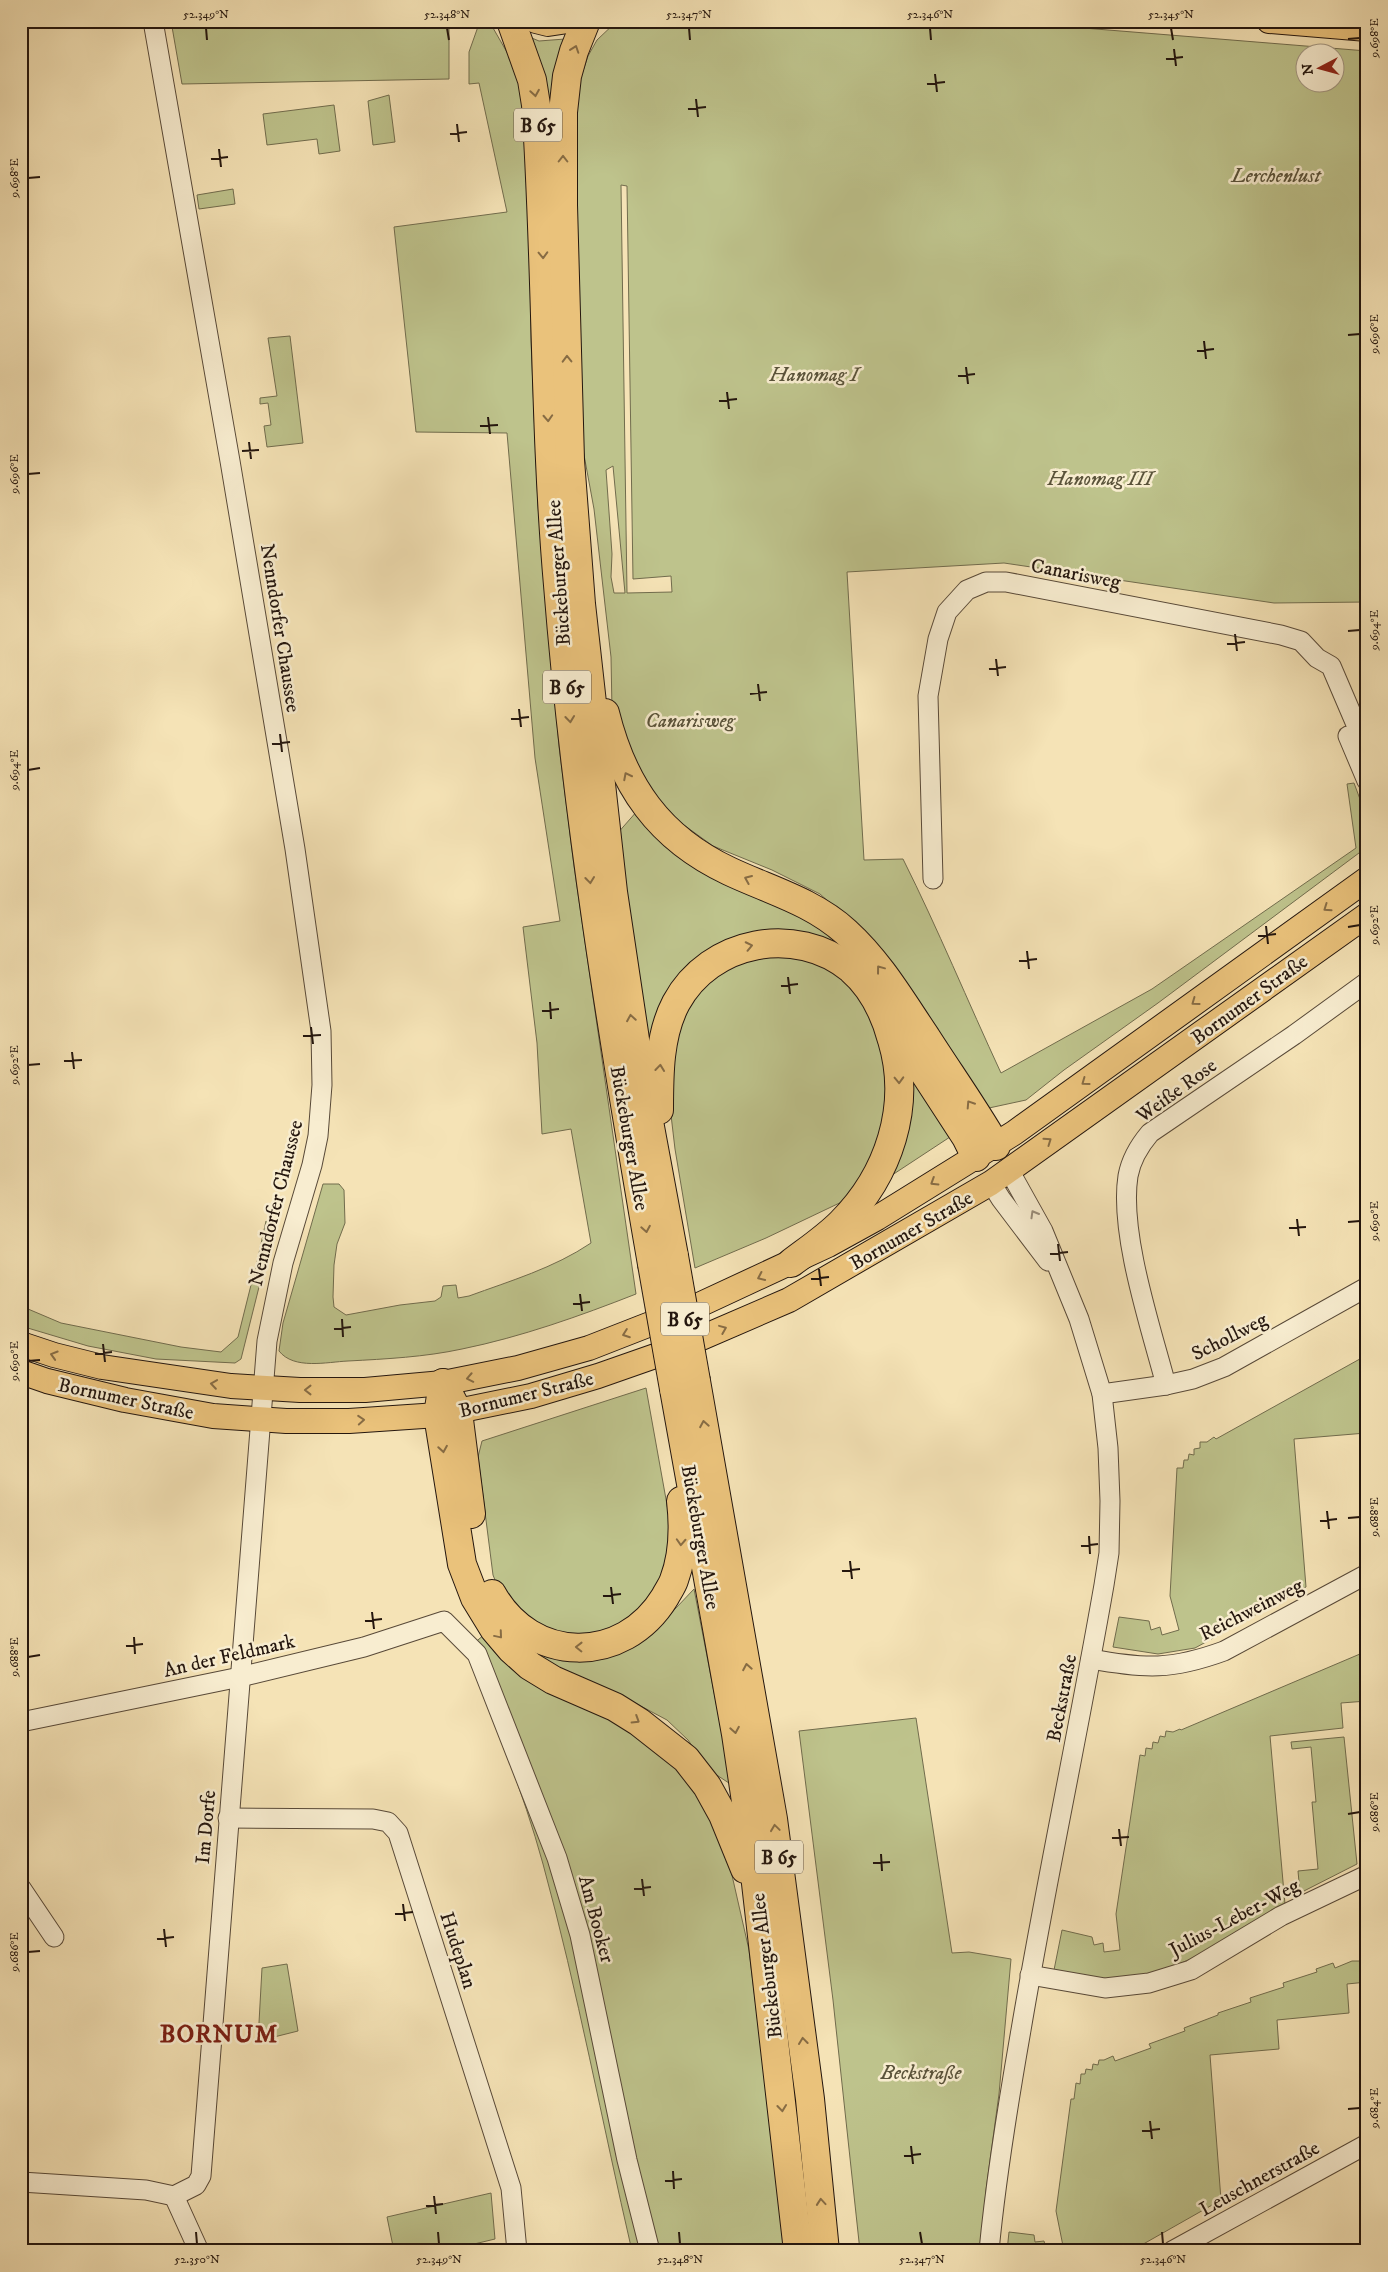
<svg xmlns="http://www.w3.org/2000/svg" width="1388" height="2272" viewBox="0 0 1388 2272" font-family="'IM FELL DW Pica',serif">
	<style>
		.green { fill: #bec38c; stroke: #716c4d; fill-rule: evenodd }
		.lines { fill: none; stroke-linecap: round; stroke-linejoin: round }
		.minor-casing { stroke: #584938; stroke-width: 21 }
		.major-casing { stroke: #24160e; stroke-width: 26 }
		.highway-casing { stroke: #24160e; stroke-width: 30 }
		.minor { stroke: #f8edd0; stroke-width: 19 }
		.major { stroke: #eac27b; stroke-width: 24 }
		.highway { stroke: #eac27b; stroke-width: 28 }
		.highway-bridge-casing { stroke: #24160e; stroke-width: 30; stroke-linecap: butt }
		.highway-bridge { stroke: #eac27b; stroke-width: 28 }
		.oneway { stroke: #876c44 }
		.oneway2 { stroke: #998c79 }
		.ticks { fill: none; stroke: #24160e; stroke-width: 2 }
		.labels { text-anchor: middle; stroke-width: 5; stroke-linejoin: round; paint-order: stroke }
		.shield { fill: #f8edd0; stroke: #645648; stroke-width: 1 }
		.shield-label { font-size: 19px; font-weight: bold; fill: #24160e }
		.park-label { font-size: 20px; font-style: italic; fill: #5a533a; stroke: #f8edd0 }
		.street-label { font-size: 20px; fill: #24160e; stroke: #f8edd0 }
		.district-label { font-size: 25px; font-weight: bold; letter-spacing: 1px; fill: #7a1f14; stroke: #f8edd0 }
		.neatline { fill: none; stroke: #24160e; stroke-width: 2 }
		.ticks-label { font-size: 12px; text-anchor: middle; fill: #24160e }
	</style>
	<rect width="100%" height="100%" fill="#f5e3b6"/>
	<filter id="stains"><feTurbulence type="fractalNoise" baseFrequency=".004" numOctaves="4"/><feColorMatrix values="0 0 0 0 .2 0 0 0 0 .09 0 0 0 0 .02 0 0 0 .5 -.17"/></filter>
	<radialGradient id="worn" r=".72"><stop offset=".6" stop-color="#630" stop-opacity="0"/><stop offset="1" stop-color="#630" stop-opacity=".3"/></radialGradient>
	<!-- green -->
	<g class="green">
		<path d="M171 21H449V79L182 84Z"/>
		<path d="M480 21H489L508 54H512L522 90 530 231 531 341 538 506 559 746 574 866 636 1294C580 1316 521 1337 462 1349 425 1357 386 1359 348 1361 327 1362 294 1370 279 1351L283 1323 323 1184H339L344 1190 345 1223 337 1244 334 1265 333 1297 334 1307 346 1315 400 1305 435 1301 441 1297 443 1286 456 1285 458 1298 469 1296C510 1281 554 1268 591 1243L571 1129 542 1134 537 1043 523 927 560 921 535 758 507 433 416 432 394 227 507 212 479 83 469 84V52Z"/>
		<path d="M617 21H997L1367 51V602L1274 603 1004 563 847 572 864 860 903 859C938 929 968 1002 1001 1073L1152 989 1356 848 1347 784 1354 783 1367 818V847L1158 1003 1064 1070 1026 1100 989 1108 838 910 820 894 772 870 713 846 670 815 639 774 612 710 611 657 594 509 577 417 571 151 577 89 588 56 597 40ZM1306 52H1336V82H1306ZM621 185 627 186 633 579 671 576 672 592 627 593ZM613 466 625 593H614L611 577 612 554 606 470Z"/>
		<path d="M527 36 539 41 565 39 550 126Z"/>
		<path d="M389 95 395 142 373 145 368 101Z"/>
		<path d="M334 105 340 151 319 154 317 139 267 145 263 114Z"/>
		<path d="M233 189 235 204 199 209 197 195Z"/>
		<path d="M290 336 303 443 267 447 264 426 271 425 268 403 260 404V398L277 396 268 338Z"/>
		<path d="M638 810 828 927 864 970 727 945 653 1065 616 835Z"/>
		<path d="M766 953 822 963 852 986 875 1020 889 1070 881 1140 850 1198 766 1238 695 1268 675 1149 669 1098 671 1055 686 1005 719 970Z"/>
		<path d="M906 1062 953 1135 880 1183Z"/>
		<path d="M266 1221 276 1227 261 1278 254 1276Z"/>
		<path d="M252 1281 260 1283 241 1359 235 1363 156 1359 88 1346 21 1326V1306L61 1323 181 1347 221 1352 238 1337Z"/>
		<path d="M1367 1355V1402L1363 1403 1366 1433 1294 1439 1306 1587 1195 1648 1158 1654 1113 1647 1119 1617 1149 1621 1151 1630 1160 1627 1162 1635 1179 1630 1170 1596 1177 1468H1183L1184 1460H1188L1189 1454 1194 1455V1449L1200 1448V1442H1207L1214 1437 1216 1439Z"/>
		<path d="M646 1388 669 1516 668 1553 660 1579 643 1608 605 1634 572 1638 547 1633 503 1600 493 1575 478 1457 482 1441Z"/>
		<path d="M694 1589 732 1785 709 1770 688 1740 667 1720 620 1695 581 1679 531 1654V1646L657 1628Z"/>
		<path d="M485 1634 611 1717 681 1766 726 1849 749 1950 786 2251H632C602 2122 578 1992 543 1864 523 1791 494 1720 466 1650Z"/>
		<path d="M1367 1651V1701L1341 1703 1343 1728 1270 1736 1285 1904C1228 1937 1166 1986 1096 1979 1082 1978 1068 1973 1054 1970L1062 1930 1092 1937 1094 1945 1103 1943 1104 1952 1120 1950 1116 1914 1140 1755 1145 1756 1146 1748 1152 1749 1153 1742 1158 1743 1160 1736 1165 1737 1166 1731 1173 1732 1180 1729 1181 1730Z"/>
		<path d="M916 1718 952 1953 969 1952 1011 1959 999 2094 986 2190 981 2251H860L833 2000 799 1731Z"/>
		<path d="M1344 1737 1357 1864 1300 1893 1298 1871 1318 1869 1312 1802H1316L1311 1747 1292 1749 1291 1742Z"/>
		<path d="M1352 1961H1367V1982L1347 1984 1349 2013 1277 2020 1279 2049 1210 2055 1221 2200 1131 2251H1007L1009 2232 1034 2235 1035 2242 1044 2241 1046 2249 1063 2246 1056 2211 1071 2099H1074L1076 2083 1080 2084 1081 2074H1085L1086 2069 1092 2070 1093 2064 1098 2065 1099 2060H1104L1113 2056 1115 2061 1151 2048 1149 2044 1185 2031 1184 2028 1218 2015V2013L1251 2002 1250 1998 1284 1987 1283 1983 1317 1972 1316 1969 1333 1963 1335 1968Z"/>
		<path d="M287 1964 298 2031 258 2041 262 1968Z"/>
		<path d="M491 2193 495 2239 445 2251H394L387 2217Z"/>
	</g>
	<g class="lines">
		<defs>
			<g id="minor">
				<path d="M153 21 230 461 295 849 321 1031 322 1085 318 1136 312 1165 283 1263 267 1341 201 2176 196 2185 174 2196"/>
				<path d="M1348 736 1367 781"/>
				<path d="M933 879 928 696 938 639 947 612 967 590 986 582H1006L1281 635 1301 641 1317 658 1331 666 1367 750"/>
				<path d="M991 1183 1001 1199 1048 1261"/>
				<path d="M1166 1385C1151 1328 1119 1233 1128 1176 1131 1159 1139 1146 1150 1133L1294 1035 1367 982"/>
				<path d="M1102 1394 1166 1385 1193 1379 1224 1367 1367 1287"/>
				<path d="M1091 1659C1145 1669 1172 1670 1224 1651L1367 1574"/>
				<path d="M21 1722 240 1677 364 1647 444 1621 477 1654 557 1858 580 1935 627 2160 650 2251"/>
				<path d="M228 1818 373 1819 388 1822 398 1833 511 2188 517 2251"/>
				<path d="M21 1888 54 1937"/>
				<path d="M1030 1975 1105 1988 1149 1983 1191 1970 1281 1916 1367 1875"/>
				<path d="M21 2182 146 2190 174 2196"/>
				<path d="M174 2196 199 2251"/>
				<path d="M989 2251C996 2177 1008 2104 1021 2030 1046 1882 1078 1734 1104 1585L1109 1553 1110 1501 1108 1448 1102 1394 1079 1319 1043 1231 1009 1170"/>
				<path d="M1172 2251 1367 2144"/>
			</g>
			<g id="major">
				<path d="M536 21 548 24 568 21"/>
				<path d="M1269 21 1367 29"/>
				<path d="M21 1344 54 1355 102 1367 231 1386 300 1390H365L443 1383 518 1368 589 1348 699 1305 828 1245 877 1218 1014 1133 1367 879"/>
				<path d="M21 1372 47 1381 125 1400 213 1416 286 1421H349L438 1415 531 1396 598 1376 678 1348 789 1300 991 1183 1367 915"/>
			</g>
			<g id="highway">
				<path d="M511 21 532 80 536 105C547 265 544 425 558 585 576 813 613 1039 652 1264"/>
				<path d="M586 21 574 51 567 76 563 112V205L570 460 581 604 613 892 640 1073 674 1256"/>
				<path d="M605 713C623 786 659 838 729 871 769 890 812 901 846 932 879 962 901 1000 926 1037 949 1073 974 1108 996 1146"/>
				<path d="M897 1031 966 1137 976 1157"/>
				<path d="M659 1110C659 1075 659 1035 676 1003 710 940 796 924 851 969 872 987 885 1014 892 1040 912 1106 889 1175 841 1223 826 1238 808 1250 791 1263"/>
				<path d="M696 1381 773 1819 810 2099 825 2251"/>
				<path d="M443 1383 438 1415 462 1564 475 1598 494 1629 511 1649 530 1666 553 1680 615 1707 639 1722 686 1759 707 1786 723 1815 745 1869"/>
				<path d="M443 1383 458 1412 471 1514"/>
				<path d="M674 1389 736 1734 749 1822 798 2251"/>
				<path d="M492 1594C531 1664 623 1666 665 1597 668 1591 672 1586 674 1580 683 1556 684 1527 681 1501"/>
			</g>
		</defs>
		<!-- minor casing -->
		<use href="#minor" class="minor-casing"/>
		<!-- major casing -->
		<use href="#major" class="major-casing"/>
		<!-- highway casing -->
		<use href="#highway" class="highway-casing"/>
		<!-- minor -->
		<use href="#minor" class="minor"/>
		<!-- major -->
		<use href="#major" class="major"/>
		<!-- highway -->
		<use href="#highway" class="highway"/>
		<defs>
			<g id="highway-bridge">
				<path d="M674 1256 696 1381"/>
				<path d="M652 1264 674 1389"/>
			</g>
		</defs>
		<!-- highway-bridge casing -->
		<use href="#highway-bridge" class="highway-bridge-casing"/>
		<!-- highway-bridge -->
		<use href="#highway-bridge" class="highway-bridge"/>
	</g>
	<!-- one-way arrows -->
	<defs><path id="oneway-chevron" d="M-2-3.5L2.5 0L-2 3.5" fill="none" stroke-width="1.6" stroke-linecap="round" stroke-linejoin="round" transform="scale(1.25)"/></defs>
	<g class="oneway">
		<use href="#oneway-chevron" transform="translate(575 49) rotate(-71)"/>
		<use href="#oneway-chevron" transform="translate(535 93) rotate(81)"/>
		<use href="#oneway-chevron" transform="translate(563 159) rotate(-90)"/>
		<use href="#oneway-chevron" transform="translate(543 255) rotate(88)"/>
		<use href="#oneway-chevron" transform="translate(567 359) rotate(-91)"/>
		<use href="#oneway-chevron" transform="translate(548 418) rotate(87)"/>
		<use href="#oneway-chevron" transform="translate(570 719) rotate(84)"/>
		<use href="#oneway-chevron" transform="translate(627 776) rotate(-117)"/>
		<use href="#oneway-chevron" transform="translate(748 879) rotate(-157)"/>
		<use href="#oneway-chevron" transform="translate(590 880) rotate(83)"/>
		<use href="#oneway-chevron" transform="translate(1327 908) rotate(145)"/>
		<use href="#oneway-chevron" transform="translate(749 946) rotate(-12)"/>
		<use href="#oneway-chevron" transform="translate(880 969) rotate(-127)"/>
		<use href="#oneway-chevron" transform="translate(1195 1002) rotate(144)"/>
		<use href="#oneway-chevron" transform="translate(631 1018) rotate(-99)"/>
		<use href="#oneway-chevron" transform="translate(660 1068) rotate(-84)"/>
		<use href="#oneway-chevron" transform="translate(899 1080) rotate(88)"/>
		<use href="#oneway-chevron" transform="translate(1085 1082) rotate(144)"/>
		<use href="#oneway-chevron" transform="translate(970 1104) rotate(-123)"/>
		<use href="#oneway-chevron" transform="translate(1048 1141) rotate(-35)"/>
		<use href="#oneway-chevron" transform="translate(934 1182) rotate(148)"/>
		<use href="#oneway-chevron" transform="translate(646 1229) rotate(80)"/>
		<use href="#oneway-chevron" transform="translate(761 1277) rotate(155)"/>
		<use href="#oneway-chevron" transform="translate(723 1329) rotate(-22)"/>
		<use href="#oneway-chevron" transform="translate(626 1334) rotate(160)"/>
		<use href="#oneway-chevron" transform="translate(54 1355) rotate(-163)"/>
		<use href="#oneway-chevron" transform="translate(470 1378) rotate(169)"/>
		<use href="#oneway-chevron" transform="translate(214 1384) rotate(-172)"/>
		<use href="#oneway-chevron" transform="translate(308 1390) rotate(-180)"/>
		<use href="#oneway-chevron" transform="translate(361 1420) rotate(-4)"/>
		<use href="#oneway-chevron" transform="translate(704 1424) rotate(-100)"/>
		<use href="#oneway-chevron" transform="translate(443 1449) rotate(81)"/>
		<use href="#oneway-chevron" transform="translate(681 1542) rotate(93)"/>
		<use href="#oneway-chevron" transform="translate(499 1635) rotate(50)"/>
		<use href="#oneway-chevron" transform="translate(579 1647) rotate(-179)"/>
		<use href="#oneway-chevron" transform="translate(747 1667) rotate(-100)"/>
		<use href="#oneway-chevron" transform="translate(636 1720) rotate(32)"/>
		<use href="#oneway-chevron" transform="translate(735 1730) rotate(80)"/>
		<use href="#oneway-chevron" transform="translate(775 1828) rotate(-98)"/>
		<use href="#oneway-chevron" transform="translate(803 2041) rotate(-97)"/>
		<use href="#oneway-chevron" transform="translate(782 2108) rotate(84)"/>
		<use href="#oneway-chevron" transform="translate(821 2202) rotate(-95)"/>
	</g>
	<use class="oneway2" href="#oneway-chevron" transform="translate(1034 1214) rotate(-120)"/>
	<!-- ticks -->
	<path class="ticks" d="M206 28 207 40M447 28 449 40M689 28 690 40M930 28 931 40M1171 28 1173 40M1348 39 1360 38M1174 49 1176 66M1166 59 1183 57M935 74 937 92M927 84 945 82M696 99 698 117M688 109 706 107M457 124 459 142M450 134 467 132M219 149 221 167M211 159 228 157M28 178 40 177M1348 335 1360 334M1204 341 1206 359M1197 351 1214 349M966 367 968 384M958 376 975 374M727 392 729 409M719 401 737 399M488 417 490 434M480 426 498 425M249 442 251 459M242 451 259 450M28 474 40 473M1348 631 1360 630M1235 634 1237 651M1227 644 1245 642M996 659 998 676M989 669 1006 667M758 684 760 701M750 694 767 692M519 709 521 727M511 719 529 717M280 734 282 752M272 744 290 742M28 770 40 768M1266 926 1268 944M1348 927 1360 925M1258 936 1276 934M1027 951 1029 969M1019 961 1037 959M788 977 790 994M781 986 798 984M550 1002 551 1019M542 1011 559 1009M311 1027 313 1044M303 1036 321 1035M72 1052 74 1069M64 1061 82 1060M28 1065 40 1064M1297 1219 1299 1236M1348 1222 1360 1221M1289 1228 1306 1227M1058 1244 1060 1261M1050 1254 1068 1252M819 1269 821 1286M811 1279 829 1277M580 1294 582 1311M573 1304 590 1302M342 1319 343 1337M334 1329 351 1327M103 1344 105 1362M95 1354 112 1352M28 1361 40 1360M1327 1511 1329 1529M1348 1518 1360 1517M1320 1521 1337 1519M1089 1536 1090 1554M1081 1546 1098 1544M850 1561 852 1579M842 1571 860 1569M611 1587 613 1604M603 1596 621 1594M372 1612 374 1629M365 1621 382 1619M134 1637 135 1654M126 1646 143 1644M28 1657 40 1655M1348 1814 1360 1812M1119 1829 1121 1846M1112 1838 1129 1837M881 1854 882 1871M873 1863 890 1862M642 1879 644 1896M634 1889 651 1887M403 1904 405 1921M395 1914 413 1912M164 1929 166 1947M157 1939 174 1937M28 1952 40 1951M1348 2109 1360 2108M1150 2121 1152 2139M1142 2131 1160 2129M911 2146 913 2164M904 2156 921 2154M673 2171 674 2189M665 2181 682 2179M434 2196 436 2214M426 2206 443 2204M196 2232 197 2244M438 2232 439 2244M679 2232 680 2244M920 2232 922 2244M1162 2232 1163 2244"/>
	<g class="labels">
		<!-- shield labels -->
		<g class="shield">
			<rect x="514" y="108.5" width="48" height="33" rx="4"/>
			<rect x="543" y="670.5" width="48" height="33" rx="4"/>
			<rect x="661" y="1302.5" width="48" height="33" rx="4"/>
			<rect x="755" y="1840.5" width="48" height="33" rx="4"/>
		</g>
		<g class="shield-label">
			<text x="538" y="132">B 65</text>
			<text x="567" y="694">B 65</text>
			<text x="685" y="1326">B 65</text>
			<text x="779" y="1864">B 65</text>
		</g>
		<!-- park labels -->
		<g class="park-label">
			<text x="1276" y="182">Lerchenlust</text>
			<text x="814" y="381">Hanomag I</text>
			<text x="1100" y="485">Hanomag III</text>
			<text x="690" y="727">Canarisweg</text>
			<text x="921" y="2079">Beckstraße</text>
		</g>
		<!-- street labels -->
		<g class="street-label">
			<text transform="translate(558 573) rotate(-94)" y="7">Bückeburger Allee</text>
			<text transform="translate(1076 573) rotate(11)" y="7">Canarisweg</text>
			<text transform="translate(281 628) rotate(81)" y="7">Nenndorfer Chaussee</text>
			<text transform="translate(1249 999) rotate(-36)" y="7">Bornumer Straße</text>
			<text transform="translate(1176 1090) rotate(-36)" y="7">Weiße Rose</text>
			<text transform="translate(630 1138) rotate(80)" y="7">Bückeburger Allee</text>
			<text transform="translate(275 1203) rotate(-76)" y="7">Nenndorfer Chaussee</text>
			<text transform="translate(911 1230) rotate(-30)" y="7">Bornumer Straße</text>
			<text transform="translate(1229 1336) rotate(-27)" y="7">Schollweg</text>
			<text transform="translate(526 1394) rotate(-14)" y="7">Bornumer Straße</text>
			<text transform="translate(126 1398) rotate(12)" y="7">Bornumer Straße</text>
			<text transform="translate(701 1537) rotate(80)" y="7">Bückeburger Allee</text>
			<text transform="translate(1251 1609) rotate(-27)" y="7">Reichweinweg</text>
			<text transform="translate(229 1655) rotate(-13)" y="7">An der Feldmark</text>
			<text transform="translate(1061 1698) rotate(-79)" y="7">Beckstraße</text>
			<text transform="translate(205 1827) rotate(-85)" y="7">Im Dorfe</text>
			<text transform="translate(1234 1917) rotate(-28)" y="7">Julius-Leber-Weg</text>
			<text transform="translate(597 1919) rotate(75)" y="7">Am Booker</text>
			<text transform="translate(459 1950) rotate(72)" y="7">Hudeplan</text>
			<text transform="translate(766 1966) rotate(-97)" y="7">Bückeburger Allee</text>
			<text transform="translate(1259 2178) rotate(-29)" y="7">Leuschnerstraße</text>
		</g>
		<!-- district labels -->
		<g class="district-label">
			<text x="219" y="2042">BORNUM</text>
		</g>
	</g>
	<!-- margin -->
	<rect width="1388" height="2272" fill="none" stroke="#f5e3b6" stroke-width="55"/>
	<!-- north arrow -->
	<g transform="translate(1320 68) rotate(264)"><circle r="24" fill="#f8edd0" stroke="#a39782"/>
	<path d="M0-4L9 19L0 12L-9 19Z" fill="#8f2418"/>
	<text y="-8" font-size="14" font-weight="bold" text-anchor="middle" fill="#24160e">N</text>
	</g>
	<rect x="28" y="28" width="1332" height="2216" class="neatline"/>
	<g class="ticks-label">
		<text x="206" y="18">52.349°N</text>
		<text x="447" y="18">52.348°N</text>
		<text x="689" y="18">52.347°N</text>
		<text x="930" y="18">52.346°N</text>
		<text x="1171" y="18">52.345°N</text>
		<text transform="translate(1374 38) rotate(-90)" y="4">9.698°E</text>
		<text transform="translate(14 178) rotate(-90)" y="4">9.698°E</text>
		<text transform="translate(1374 334) rotate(-90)" y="4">9.696°E</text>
		<text transform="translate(14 474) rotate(-90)" y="4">9.696°E</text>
		<text transform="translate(1374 630) rotate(-90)" y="4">9.694°E</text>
		<text transform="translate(14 770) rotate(-90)" y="4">9.694°E</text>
		<text transform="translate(1374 925) rotate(-90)" y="4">9.692°E</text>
		<text transform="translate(14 1065) rotate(-90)" y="4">9.692°E</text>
		<text transform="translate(1374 1221) rotate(-90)" y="4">9.690°E</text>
		<text transform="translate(14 1361) rotate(-90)" y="4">9.690°E</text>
		<text transform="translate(1374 1517) rotate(-90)" y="4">9.688°E</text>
		<text transform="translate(14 1657) rotate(-90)" y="4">9.688°E</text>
		<text transform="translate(1374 1812) rotate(-90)" y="4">9.686°E</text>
		<text transform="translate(14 1952) rotate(-90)" y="4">9.686°E</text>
		<text transform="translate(1374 2108) rotate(-90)" y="4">9.684°E</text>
		<text x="197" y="2263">52.350°N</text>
		<text x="439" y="2263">52.349°N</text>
		<text x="680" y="2263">52.348°N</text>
		<text x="922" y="2263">52.347°N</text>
		<text x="1163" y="2263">52.346°N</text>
	</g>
	<rect width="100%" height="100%" filter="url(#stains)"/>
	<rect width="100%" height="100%" fill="url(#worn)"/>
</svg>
